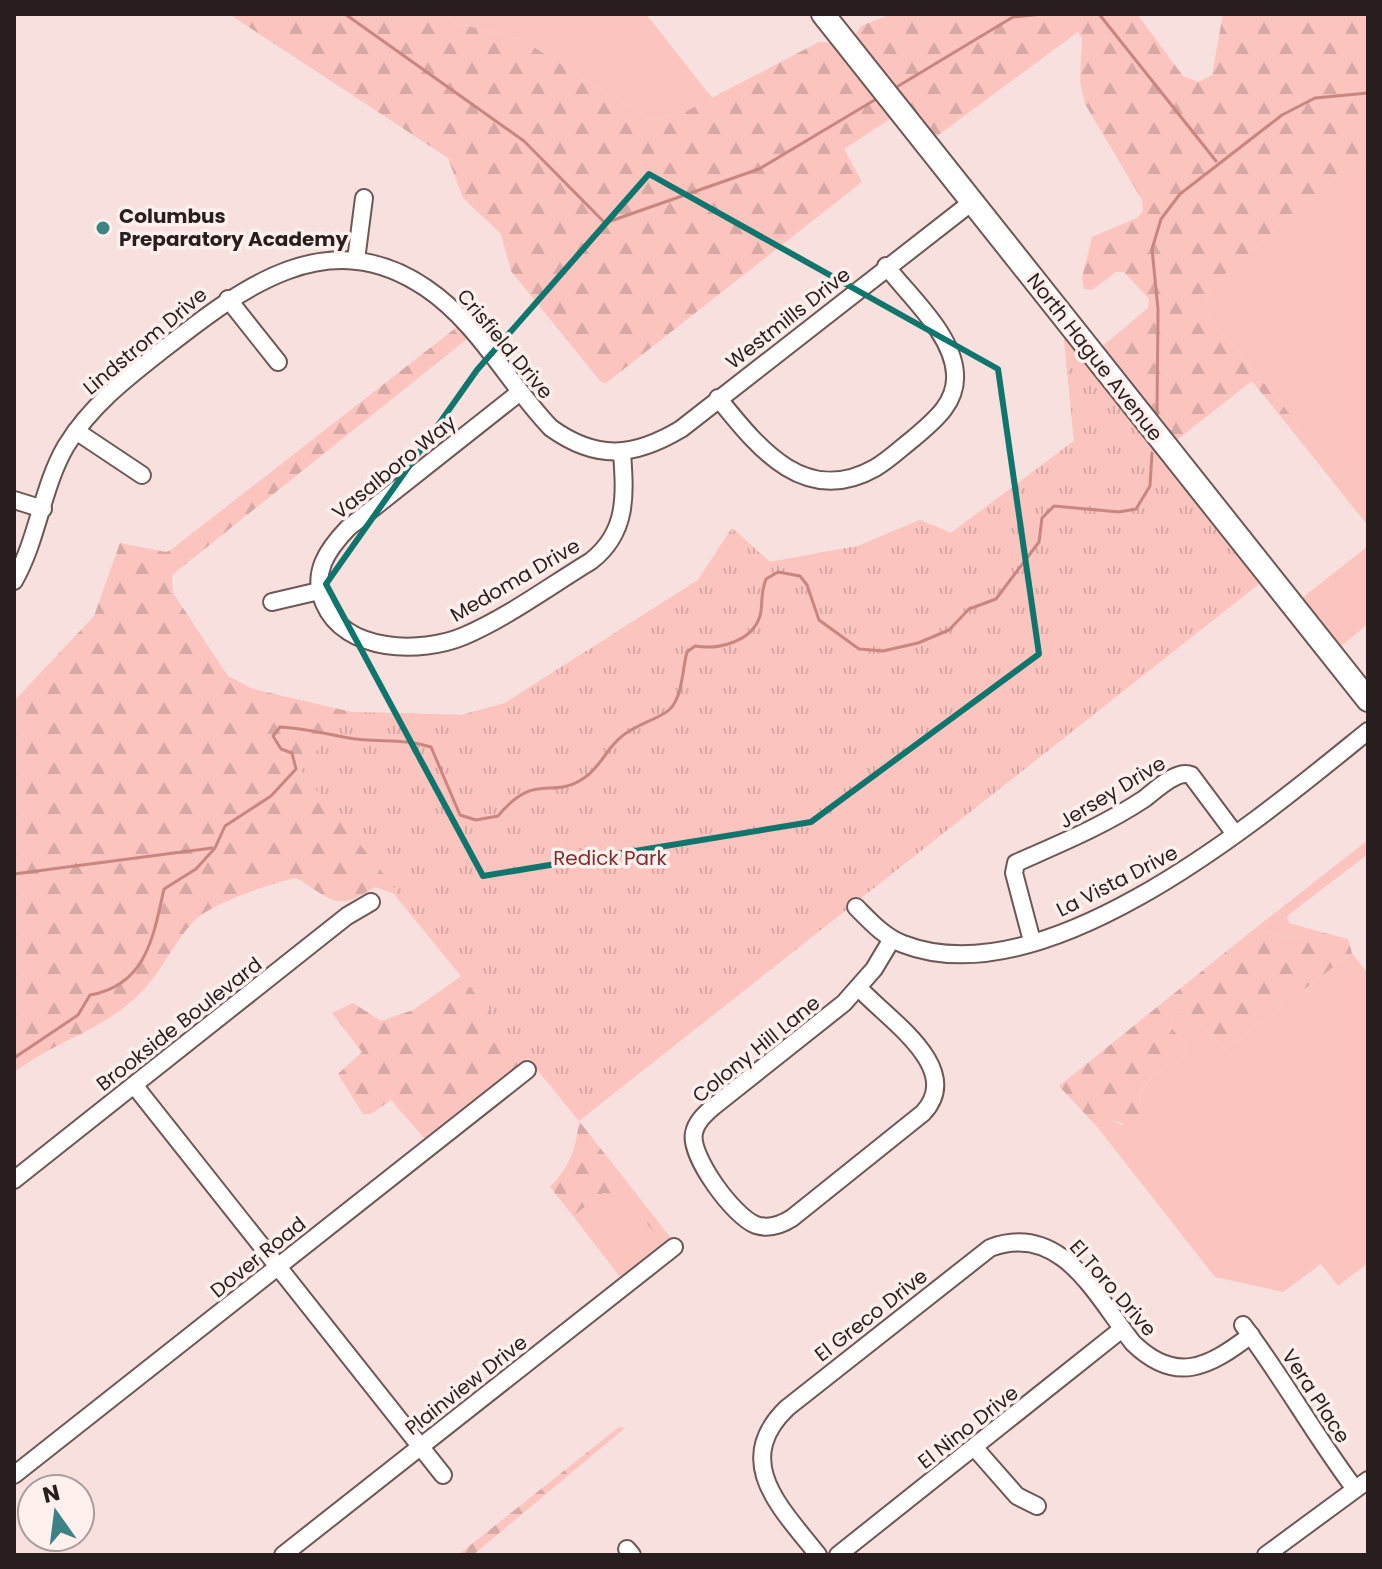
<svg xmlns="http://www.w3.org/2000/svg" width="1382" height="1569" viewBox="0 0 1382 1569" font-family="Poppins,sans-serif">
	<style>
		.grass { fill: #fbc4bf }
		.forest { fill: url(#forest-firs) }
		.park { fill: url(#park-tufts) }
		.lines { fill: none; stroke-linecap: round; stroke-linejoin: round }
		.stream { stroke: #c98681; stroke-width: 3 }
		.minor-casing { stroke: #6d5856; stroke-width: 20 }
		.major-casing { stroke: #6d5856; stroke-width: 26 }
		.minor { stroke: #fff; stroke-width: 16 }
		.major { stroke: #fff; stroke-width: 22 }
		.marked { fill: none; stroke: #0f766e; stroke-width: 6; stroke-linejoin: round }
		.poi-dot { fill: #3b8385; stroke: #fff0ee; stroke-width: 3 }
		.labels { text-anchor: middle; stroke-width: 7; stroke-linejoin: round; paint-order: stroke }
		.poi-label { font-size: 20px; font-weight: bold; fill: #271e1d; stroke: #fff0ee; text-anchor: start }
		.street-label { font-size: 20px; fill: #271e1d; stroke: #fff0ee }
		.park-label { font-size: 20px; fill: #7e2d2c; stroke: #fff0ee }
	</style>
	<defs>
		<pattern id="forest-firs" width="22" height="20" patternUnits="userSpaceOnUse" patternTransform="scale(2)"><rect width="22" height="20" fill="#fbc4bf"/><path d="M5 1l3.5 6h-7zM16 11l3.5 6h-7z" fill="#d7a8a4"/></pattern>
		<pattern id="park-tufts" width="24" height="20" patternUnits="userSpaceOnUse" patternTransform="scale(2)"><rect width="24" height="20" fill="#fbc4bf"/><path d="M3 7l-1-3M5 7V3M7 7l1-3M15 17l-1-3M17 17v-4M19 17l1-3" fill="none" stroke="#d7a8a4"/></pattern>
	</defs>
	<rect width="100%" height="100%" fill="#f8e0de"/>
	<!-- grass -->
	<g class="grass">
		<path d="M447 14H646L713 99 677 116 648 119 521 39 455 23Z"/>
		<path d="M1368 161V526L1306 448 1294 419 1212 321 1204 307 1210 287 1340 173Z"/>
		<path d="M1368 546V624L1341 646 1347 654 1342 658 1297 602Z"/>
		<path d="M1368 840V854L1287 916 1289 923 1317 931 1293 939 1253 930Z"/>
		<path d="M1352 953 1368 974V1263L1338 1286 1321 1264 1283 1292 1215 1277 1098 1128 1106 1127 1110 1120 1122 1125 1141 1102 1139 1093 1152 1077 1186 1055 1187 1047 1171 1027 1172 1009 1183 1008 1225 1049Z"/>
		<path d="M613 1192 622 1194 667 1248 624 1282 573 1216 603 1193Z"/>
	</g>
	<!-- forest -->
	<g class="forest">
		<path d="M229 14H447L455 23 521 39 648 119 677 116 819 42 835 43 890 113V119L844 149 862 182 606 383 600 381 511 271 501 234 463 198 448 158Z"/>
		<path d="M891 14H1137L1183 76 1198 82 1212 75 1223 14H1368V161L1340 173 1210 287 1204 307 1212 321 1294 419 1306 448 1252 381 1173 443 1099 349 1148 308 1149 299 1124 272H1116L1092 290 1084 289 1082 278 1092 237 1137 218 1143 211 1142 200 1085 104 1080 82 1082 38 1078 32 933 139 853 39 861 26Z"/>
		<path d="M457 327 467 339 172 575 173 593 228 676 253 689 352 712 462 715 505 703 698 580 732 528 770 562 858 546 920 520 951 533 1074 441 1064 338 1246 568 394 894 375 887C335 912 335 901 296 878 272 883 211 903 194 921 172 944 159 978 134 999 98 1032 51 1043 14 1073V701L94 616 120 543 166 552 172 549Z"/>
		<path d="M1253 930 1293 939 1317 931 1348 939 1352 953 1225 1049 1183 1008 1173 1009 1171 1027 1187 1047 1186 1055 1152 1077 1139 1092 1142 1116 1132 1126 1110 1120 1106 1127 1098 1128 1059 1086Z"/>
		<path d="M463 975 528 1058 426 1140 391 1100 371 1114H363L338 1074 362 1052 332 1013 353 1003 381 1021 413 1010Z"/>
		<path d="M579 1121 674 1242 667 1248 622 1194 603 1193 573 1216 550 1187C570 1166 576 1150 579 1121Z"/>
		<path d="M619 1427 625 1428 473 1555H458Z"/>
	</g>
	<!-- park -->
	<path class="park" d="M1064 338 1259 584 579 1121 394 894 397 891 300 769 352 712 462 715 505 703 698 580 732 528 770 562 858 546 920 520 951 533 1074 441Z"/>
	<g class="lines">
		<!-- stream -->
		<g class="stream">
			<path d="M345 14 524 141 605 223 759 169 878 98"/>
			<path d="M1099 14 1216 161"/>
			<path d="M895 88 1013 17 1042 14"/>
			<path d="M1157 415 1158 309 1152 249 1161 219 1180 194 1282 115 1315 98 1368 93"/>
			<path d="M14 874 212 848"/>
			<path d="M14 1058 78 1015 90 995C146 985 153 938 164 889L196 869 215 848 225 826 271 796 296 769 292 753 281 749 273 736 280 727C304 728 325 734 349 738 377 743 403 738 431 747L460 815 476 820 498 816C536 770 551 801 584 778 599 769 607 748 621 737 634 725 659 719 669 710 683 697 682 670 687 652L695 646C718 650 752 642 760 616 763 606 760 594 766 579L778 572 800 576 807 585 819 620 859 649 883 651 918 643 949 630 969 609 996 599 1039 542 1042 518 1054 506 1119 512 1136 509 1150 486 1152 453"/>
		</g>
		<defs>
			<g id="minor">
				<path d="M356 260 364 198"/>
				<path d="M228 299 278 362"/>
				<path d="M520 392 348 528C327 550 311 573 324 603 345 653 421 654 464 636 508 617 550 586 591 561 628 532 625 495 622 452"/>
				<path d="M718 398C757 446 804 508 875 468 889 460 901 448 914 438 934 421 957 403 955 374 953 334 909 296 886 266"/>
				<path d="M76 431 142 475"/>
				<path d="M14 500 43 509"/>
				<path d="M14 581C38 539 42 487 66 446 91 405 128 377 165 348 242 288 328 221 426 288 478 323 508 383 551 428 597 461 634 457 681 429L972 202"/>
				<path d="M272 602 319 591"/>
				<path d="M856 907C870 921 884 937 903 944 1047 1000 1264 815 1368 731"/>
				<path d="M1032 941 1014 873 1016 863C1061 843 1103 826 1144 799 1156 790 1177 769 1191 775L1235 834"/>
				<path d="M859 988C887 1019 965 1068 923 1113L792 1218C781 1225 768 1229 756 1225 734 1217 689 1156 694 1133 696 1122 705 1114 713 1107L844 1003 874 969 892 939"/>
				<path d="M134 1085 443 1475"/>
				<path d="M14 1180 347 916 371 902"/>
				<path d="M1243 1325C1283 1378 1315 1436 1355 1489"/>
				<path d="M974 1447 1017 1496 1037 1506"/>
				<path d="M14 1475 527 1070"/>
				<path d="M627 1549 632 1555"/>
				<path d="M283 1555 674 1247"/>
				<path d="M818 1555C782 1509 731 1462 787 1408L990 1248C1061 1221 1096 1296 1133 1343 1176 1385 1209 1367 1251 1335"/>
				<path d="M838 1555 1122 1329"/>
				<path d="M1266 1555 1368 1480"/>
			</g>
			<path id="major" d="M823 14 1368 700"/>
		</defs>
		<!-- minor casing -->
		<use href="#minor" class="minor-casing"/>
		<!-- major casing -->
		<use href="#major" class="major-casing"/>
		<!-- minor -->
		<use href="#minor" class="minor"/>
		<!-- major -->
		<use href="#major" class="major"/>
	</g>
	<!-- marked area -->
	<path class="marked" d="M649 174 998 369 1039 654 811 822 483 876 326 584 477 370Z"/>
	<!-- markers -->
	<circle class="poi-dot" cx="103" cy="228" r="8"/>
	<g class="labels">
		<!-- poi labels -->
		<g class="poi-label">
			<text x="119" y="223">Columbus<tspan x="119" dy="23">Preparatory Academy</tspan></text>
		</g>
		<!-- street labels -->
		<g class="street-label">
			<text transform="translate(788 318) rotate(-38)" y="7">Westmills Drive</text>
			<text transform="translate(145 341) rotate(-40)" y="7">Lindstrom Drive</text>
			<text transform="translate(505 344) rotate(50)" y="7">Crisfield Drive</text>
			<text transform="translate(1095 357) rotate(52)" y="7">North Hague Avenue</text>
			<text transform="translate(394 467) rotate(-39)" y="7">Vasalboro Way</text>
			<text transform="translate(515 580) rotate(-30)" y="7">Medoma Drive</text>
			<text transform="translate(1112 792) rotate(-31)" y="7">Jersey Drive</text>
			<text transform="translate(1117 881) rotate(-27)" y="7">La Vista Drive</text>
			<text transform="translate(179 1024) rotate(-38)" y="7">Brookside Boulevard</text>
			<text transform="translate(756 1049) rotate(-39)" y="7">Colony Hill Lane</text>
			<text transform="translate(258 1257) rotate(-39)" y="7">Dover Road</text>
			<text transform="translate(1113 1288) rotate(49)" y="7">El Toro Drive</text>
			<text transform="translate(871 1315) rotate(-38)" y="7">El Greco Drive</text>
			<text transform="translate(466 1385) rotate(-38)" y="7">Plainview Drive</text>
			<text transform="translate(1316 1396) rotate(57)" y="7">Vera Place</text>
			<text transform="translate(968 1427) rotate(-38)" y="7">El Nino Drive</text>
		</g>
		<!-- park labels -->
		<g class="park-label">
			<text x="610" y="865">Redick Park</text>
		</g>
	</g>
	<!-- border -->
	<rect width="1382" height="1569" fill="none" stroke="#271e1d" stroke-width="32"/>
	<!-- north arrow -->
	<g transform="translate(56 1513) rotate(346)"><circle r="38" fill="#fff0ee" stroke="#a99c9a" stroke-width="2"/>
	<path d="M0-6L14 30L0 20L-14 30Z" fill="#3b8385"/>
	<text y="-12" font-size="22" font-weight="bold" text-anchor="middle" fill="#271e1d">N</text>
	</g>
</svg>
